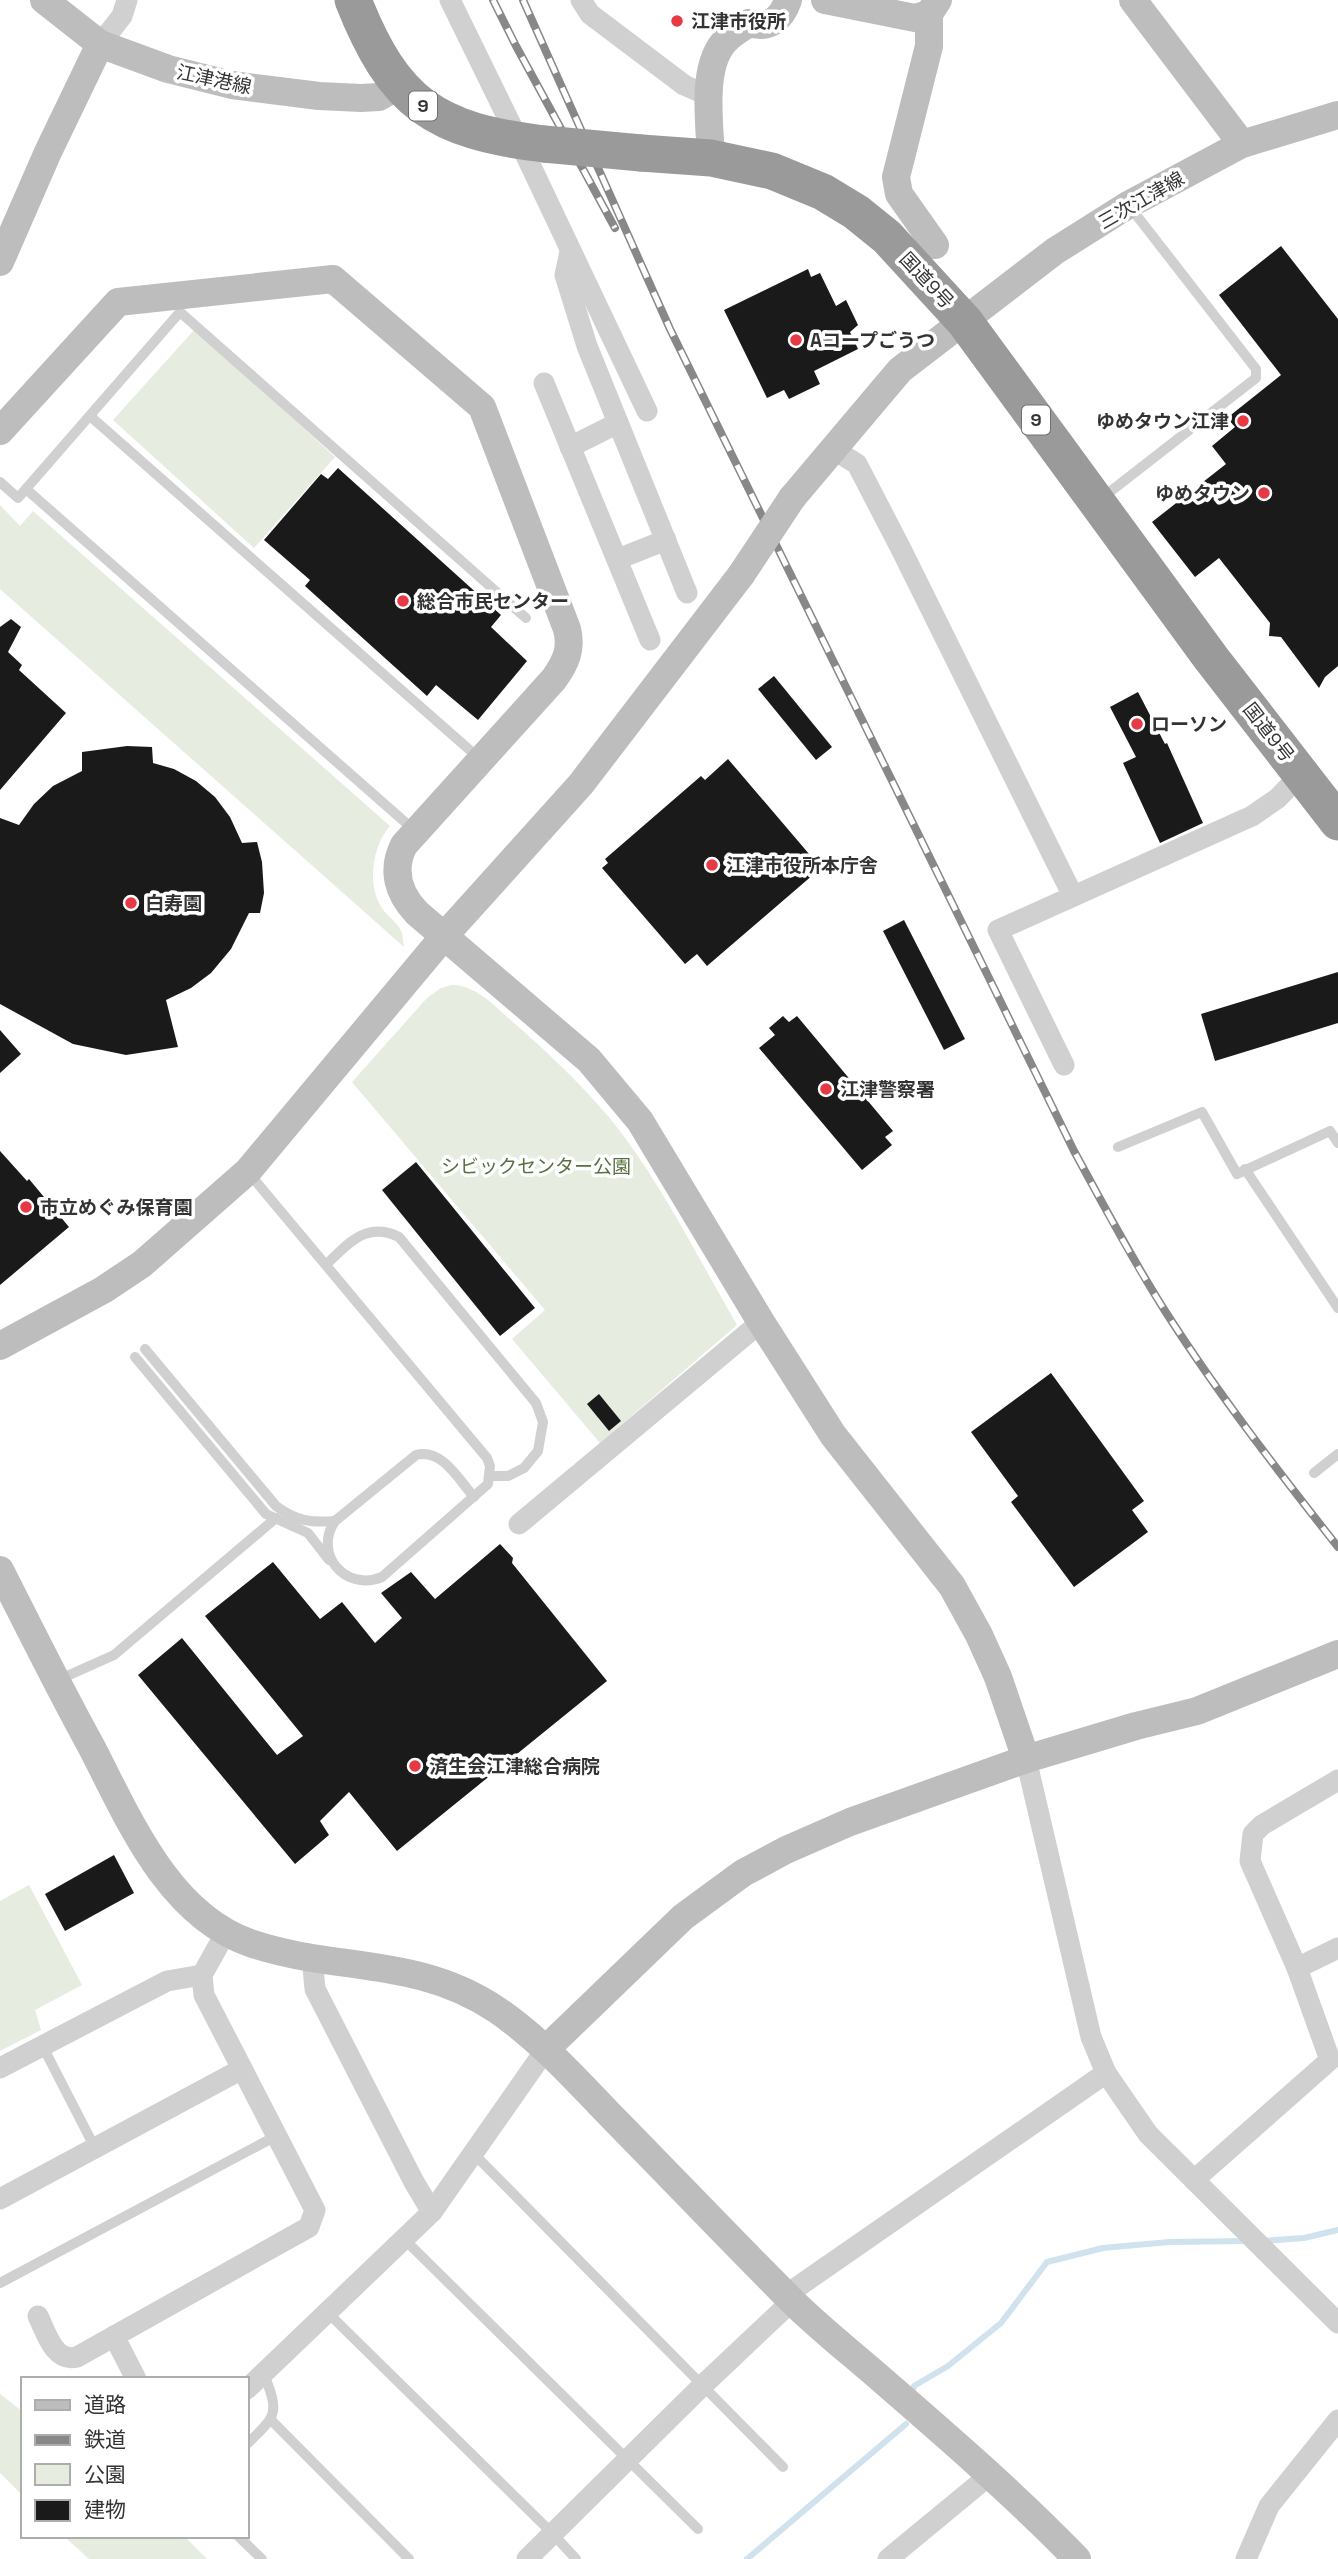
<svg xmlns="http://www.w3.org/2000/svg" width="1338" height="2559" viewBox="0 0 1338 2559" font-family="'Space Grotesk','Noto Sans JP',sans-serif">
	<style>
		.green { fill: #e6ecdf }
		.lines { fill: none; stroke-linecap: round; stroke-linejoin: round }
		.stream { stroke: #cfe2ee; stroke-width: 6 }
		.building { fill: #1a1a1a }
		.lane { stroke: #d0d0d0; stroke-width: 10 }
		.street { stroke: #d0d0d0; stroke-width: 21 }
		.secondary { stroke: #bdbdbd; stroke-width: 28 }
		.highway { stroke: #9a9a9a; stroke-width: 37 }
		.rail-casing { stroke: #888; stroke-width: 8 }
		.rail { stroke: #fff; stroke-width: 5; stroke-dasharray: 16; stroke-linecap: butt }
		.secondary-bridge { stroke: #bdbdbd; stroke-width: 28 }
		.highway-bridge { stroke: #9a9a9a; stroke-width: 37 }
		.poi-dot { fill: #e63946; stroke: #fff; stroke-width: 2.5 }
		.labels { text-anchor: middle; stroke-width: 7; stroke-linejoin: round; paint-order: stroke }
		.shield { fill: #fff; stroke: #707070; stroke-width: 2 }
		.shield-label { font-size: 18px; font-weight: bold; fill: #333 }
		.poi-label { font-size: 19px; font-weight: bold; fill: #333; stroke: #fff; text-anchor: start }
		.street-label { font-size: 19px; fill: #333; stroke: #fff }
		.park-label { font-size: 19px; fill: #56703f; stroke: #fff }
	</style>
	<rect width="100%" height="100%" fill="#fff"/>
	<!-- green -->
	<g class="green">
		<path d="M195 329 335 457 254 548 113 420Z"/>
		<path d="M0 505 20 526 33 511 390 826C373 845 367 882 380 905 385 915 397 921 401 931 403 935 403 942 404 947L0 589Z"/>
		<path d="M452 985C478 986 494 1006 513 1022 547 1052 579 1082 608 1116 659 1178 697 1256 737 1325L600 1443 512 1339 545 1310 352 1082 427 998 441 988Z"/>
		<path d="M29 1885 82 1985 35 2010 41 2030 0 2051V1901Z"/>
		<path d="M0 2394 23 2412V2496L0 2473Z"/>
		<path d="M64 2536H184L207 2559H89Z"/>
	</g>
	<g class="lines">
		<!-- stream -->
		<g class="stream">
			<path d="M1261 2241 1304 2238 1338 2230"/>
			<path d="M913 2390 914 2386 948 2366 1001 2323 1047 2262 1103 2248 1169 2242 1247 2241"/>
			<path d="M747 2559 906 2424"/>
		</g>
	</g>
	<!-- building -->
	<g class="building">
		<path d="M1281 246 1338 319V666L1325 677 1319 688 1281 637 1269 636 1270 623 1219 558 1195 577 1152 522 1226 464 1212 446 1235 427 1227 418 1281 375 1219 295Z"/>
		<path d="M808 269 811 277 820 273 836 306 846 300 858 325 850 332 858 349 814 371 820 384 789 399 784 390 767 398 724 310Z"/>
		<path d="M338 468 501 615 491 627 527 661 478 720 436 685 427 696 305 586 310 580 264 540 321 474 328 479Z"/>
		<path d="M11 619 21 627 8 652 22 665 19 670 66 713 0 790V627Z"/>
		<path d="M774 676 832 747 816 760 758 689Z"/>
		<path d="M1138 692 1165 744 1167 743 1203 823 1160 843 1123 763 1136 757 1110 707Z"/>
		<path d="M127 746 152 747 153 763 174 769 196 781 215 797 230 817 242 843 257 842 262 862 264 893 260 913H249L231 949 211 973 191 988 166 1000 178 1047 126 1055 73 1044 0 1004V818L19 825 34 804 53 786 82 771V752Z"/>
		<path d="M728 759 821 868 707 966 697 954 685 964 602 868 608 863 605 859 701 776 705 780Z"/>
		<path d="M904 920 965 1039 944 1050 883 931Z"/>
		<path d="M1338 972V1023L1215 1061 1201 1014Z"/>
		<path d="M783 1016 789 1022 797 1016 893 1131 885 1137 892 1145 862 1170 759 1048 775 1035 769 1028Z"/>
		<path d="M0 1030 21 1054 0 1073Z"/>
		<path d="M0 1151 27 1181 29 1179 69 1227 0 1285Z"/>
		<path d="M416 1162 535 1308 500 1336 382 1190Z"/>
		<path d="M1051 1373 1144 1501 1132 1510 1148 1532 1074 1587 1011 1502 1018 1496 971 1432Z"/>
		<path d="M599 1394 621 1421 609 1431 587 1404Z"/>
		<path d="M500 1544 513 1558 512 1563 607 1681 397 1851 349 1792 320 1821 329 1835 295 1864 138 1675 182 1638 277 1755 303 1736 205 1616 273 1562 320 1619 342 1602 375 1643 402 1618 381 1593 411 1572 435 1599Z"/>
		<path d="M114 1855 134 1893 65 1931 45 1894Z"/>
	</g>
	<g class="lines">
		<!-- lane -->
		<g class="lane">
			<path d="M90 416 481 760"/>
			<path d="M0 482 18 498 180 312 526 618"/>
			<path d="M26 489 414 830"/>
			<path d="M1102 498 1256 378V369L1130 207"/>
			<path d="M1118 1147 1202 1112 1237 1174 1330 1131 1338 1143"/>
			<path d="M1245 1169 1338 1308"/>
			<path d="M248 1172 487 1458 490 1466 488 1484 382 1577C345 1592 313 1554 335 1521L416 1455C442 1448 459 1480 474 1497"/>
			<path d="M326 1265C348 1243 367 1221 399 1237L536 1403 543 1422 538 1451 524 1468 508 1476H491"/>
			<path d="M145 1349 276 1506C296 1521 311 1523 335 1521"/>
			<path d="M135 1357 266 1514 308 1533 329 1560"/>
			<path d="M1314 1473 1338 1454"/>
			<path d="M58 1680 114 1655 276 1518"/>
			<path d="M42 2045 95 2148"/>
			<path d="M473 2153 783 2467"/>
			<path d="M404 2239 698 2529"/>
			<path d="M0 2283 276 2136"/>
			<path d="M327 2312 552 2533 576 2559"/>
			<path d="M271 2420 409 2559"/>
			<path d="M247 2444C277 2415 280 2414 263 2372"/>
			<path d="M238 2536 262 2559"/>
		</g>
		<!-- street -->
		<g class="street">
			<path d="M450 0 519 141 647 411"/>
			<path d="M581 0 590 14 684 85 709 96"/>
			<path d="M100 44 122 16 127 0"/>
			<path d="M570 252 565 275 587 346 687 593"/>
			<path d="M544 383 650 640"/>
			<path d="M570 447 618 423"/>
			<path d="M833 449 857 464 901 549 1073 896"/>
			<path d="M618 559 666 540"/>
			<path d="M1064 1065 998 930 1252 816 1278 798 1301 774"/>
			<path d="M519 1524 761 1322"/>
			<path d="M1026 1759 1091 2037 1106 2073 1148 2134 1338 2323"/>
			<path d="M312 1957 315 1989 414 2182 432 2212"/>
			<path d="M1297 1968 1250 1861 1253 1834 1262 1825 1338 1780"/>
			<path d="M0 2068 167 1981 202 1975"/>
			<path d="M1194 2180 1330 2060 1297 1968 1338 1948"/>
			<path d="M0 2199 242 2069"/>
			<path d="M786 2295 1106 2073"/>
			<path d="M38 2316C46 2332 54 2363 77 2357L309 2227 315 2210 204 1995 202 1975 226 1932"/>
			<path d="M114 2336 136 2379"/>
			<path d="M247 2389 432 2212 546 2049"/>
			<path d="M527 2559 702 2386 792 2301"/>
			<path d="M888 2559 991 2474"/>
			<path d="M1246 2559 1269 2506 1338 2420"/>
		</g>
		<!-- secondary -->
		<g class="secondary">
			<path d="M44 0 100 44 168 69 232 85 319 96 361 98 379 97 399 85"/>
			<path d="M825 0 915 18 929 14"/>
			<path d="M1133 0 1242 144"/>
			<path d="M749 23C769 30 782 18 788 0"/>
			<path d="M711 158C710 125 700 64 727 39 733 33 742 28 749 23"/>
			<path d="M935 245 899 194 896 177 929 46V14L938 0"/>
			<path d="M0 262 48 152 100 44"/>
			<path d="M0 431 118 302 333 279 482 407 567 629C572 649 566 662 554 679L404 845C391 870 398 893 417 913L589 1060 640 1121 761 1322 833 1435 952 1586 979 1635 998 1677 1026 1759"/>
			<path d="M792 498 900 370 1055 251 1128 205 1242 144 1338 115"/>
			<path d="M0 1346 103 1290 142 1264 248 1171 445 935 581 784 741 575"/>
			<path d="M0 1570C30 1629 59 1688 91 1746 128 1817 167 1914 250 1943 335 1972 417 1956 497 2010 541 2040 577 2081 614 2119 671 2177 727 2236 784 2293 814 2324 849 2351 881 2379 948 2437 1015 2495 1077 2559"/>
			<path d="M546 2049 683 1917 743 1873 786 1850 850 1822 1026 1759 1136 1726 1197 1711 1338 1654"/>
		</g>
		<!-- highway -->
		<g class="highway">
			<path d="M353 0C394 104 435 131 544 144"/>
			<path d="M641 153 711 158 772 171 823 192 856 212 887 237 965 322 1211 658 1338 822"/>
		</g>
		<defs>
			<g id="rail">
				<path d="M493 0 516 46 615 228"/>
				<path d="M523 0 670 329 1074 1151C1104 1206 1133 1261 1167 1314 1219 1395 1278 1471 1338 1547"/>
			</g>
		</defs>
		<!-- rail casing -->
		<use href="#rail" class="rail-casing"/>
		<!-- rail -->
		<use href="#rail" class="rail"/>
		<!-- secondary-bridge -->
		<path class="secondary-bridge" d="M741 575 792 498"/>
		<!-- highway-bridge -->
		<path class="highway-bridge" d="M544 144 641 153"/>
	</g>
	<!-- markers -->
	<g class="poi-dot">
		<circle cx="677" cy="21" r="7"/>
		<circle cx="796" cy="340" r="7"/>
		<circle cx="1243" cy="421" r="7"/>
		<circle cx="1264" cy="493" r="7"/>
		<circle cx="403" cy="601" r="7"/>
		<circle cx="1137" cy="724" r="7"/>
		<circle cx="712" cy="865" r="7"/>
		<circle cx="131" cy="903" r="7"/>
		<circle cx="826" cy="1089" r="7"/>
		<circle cx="26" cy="1207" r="7"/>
		<circle cx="415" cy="1766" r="7"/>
	</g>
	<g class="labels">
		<!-- shield labels -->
		<g class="shield">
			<rect x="409" y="91.5" width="28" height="29" rx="5"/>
			<rect x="1022" y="405.5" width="28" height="29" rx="5"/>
		</g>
		<g class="shield-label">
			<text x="423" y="112">9</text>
			<text x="1036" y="426">9</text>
		</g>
		<!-- poi labels -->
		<g class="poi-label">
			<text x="691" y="28">江津市役所</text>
			<text x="810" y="347">Aコープごうつ</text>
			<text x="1229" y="428" text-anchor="end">ゆめタウン江津</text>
			<text x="1250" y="500" text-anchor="end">ゆめタウン</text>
			<text x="417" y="608">総合市民センター</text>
			<text x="1151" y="731">ローソン</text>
			<text x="726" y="872">江津市役所本庁舎</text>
			<text x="145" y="910">白寿園</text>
			<text x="840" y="1096">江津警察署</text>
			<text x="40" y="1214">市立めぐみ保育園</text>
			<text x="429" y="1773">済生会江津総合病院</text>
		</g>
		<!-- street labels -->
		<g class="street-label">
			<text transform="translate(214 79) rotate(12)" y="7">江津港線</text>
			<text transform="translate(1141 200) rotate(-30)" y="7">三次江津線</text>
			<text transform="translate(927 280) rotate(47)" y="7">国道9号</text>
			<text transform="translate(1269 732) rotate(52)" y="7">国道9号</text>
		</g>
		<!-- park labels -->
		<g class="park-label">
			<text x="536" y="1173">シビックセンター公園</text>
		</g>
	</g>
	<!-- legend -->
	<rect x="21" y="2377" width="228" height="161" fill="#ffffff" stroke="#adadad" stroke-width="2"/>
	<rect x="35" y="2400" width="35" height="10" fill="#bdbdbd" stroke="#adadad" stroke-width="2"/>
	<text x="84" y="2412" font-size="21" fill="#333333">道路</text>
	<rect x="35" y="2435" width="35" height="10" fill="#888888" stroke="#adadad" stroke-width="2"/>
	<text x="84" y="2447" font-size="21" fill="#333333">鉄道</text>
	<rect x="35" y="2464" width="35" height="21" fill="#e6ecdf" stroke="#adadad" stroke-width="2"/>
	<text x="84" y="2482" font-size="21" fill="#333333">公園</text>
	<rect x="35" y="2500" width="35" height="21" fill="#1a1a1a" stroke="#adadad" stroke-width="2"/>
	<text x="84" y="2517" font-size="21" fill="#333333">建物</text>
</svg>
